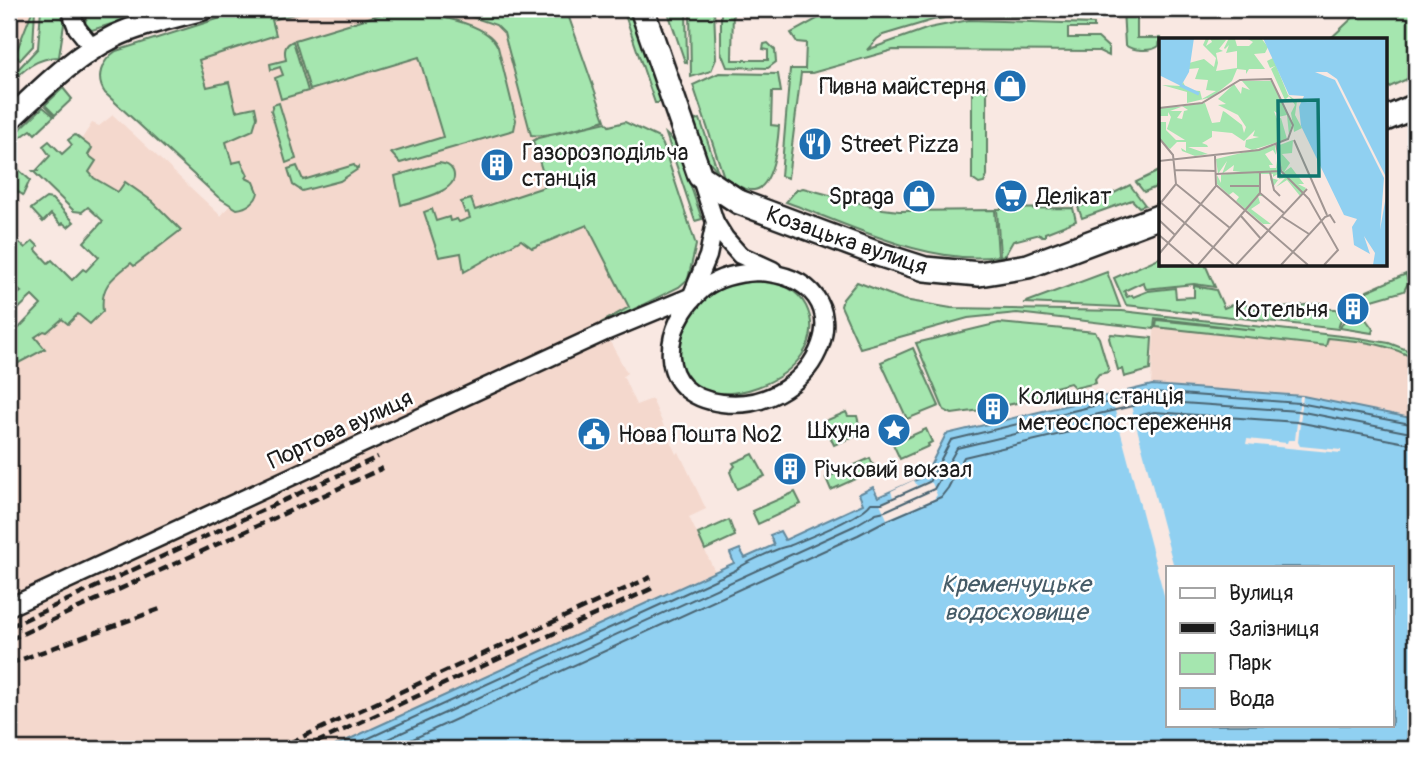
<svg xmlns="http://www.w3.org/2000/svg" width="1425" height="758" viewBox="0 0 1425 758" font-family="Pangolin,sans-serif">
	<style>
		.built { fill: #f4d8cd }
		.green { fill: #a5e6af; stroke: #608166; stroke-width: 2 }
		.water { fill: #90d0f1; stroke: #62889c; stroke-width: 2; fill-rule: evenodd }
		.pier { fill: #f9e8e2 }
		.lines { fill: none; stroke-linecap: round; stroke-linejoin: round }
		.shore { stroke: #4a6471; stroke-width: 2 }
		.minor-casing { stroke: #1c1c1c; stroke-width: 21 }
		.tertiary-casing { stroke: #1c1c1c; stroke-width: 26 }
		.secondary-casing { stroke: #1c1c1c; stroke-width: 28 }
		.minor { stroke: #fff; stroke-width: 16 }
		.tertiary { stroke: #fff; stroke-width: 21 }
		.secondary { stroke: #fff; stroke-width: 23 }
		.rail { stroke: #1c1c1c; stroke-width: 4.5; stroke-dasharray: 10 5; stroke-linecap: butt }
		.labels { text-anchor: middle; stroke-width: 5; stroke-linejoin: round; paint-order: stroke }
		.poi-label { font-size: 23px; fill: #1c1c1c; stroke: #fff; text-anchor: start }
		.street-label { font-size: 23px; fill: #1c1c1c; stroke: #fff }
		.water-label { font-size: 24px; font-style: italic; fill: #455b67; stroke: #fff }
		.inset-river { fill: none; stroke: #90d0f1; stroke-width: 3.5 }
		.inset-road { fill: none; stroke: #a19693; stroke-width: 2 }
		.view { fill: #0f766e; fill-opacity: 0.15; stroke: #0f766e; stroke-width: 3.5 }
		.inset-edge { fill: none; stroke: #1c1c1c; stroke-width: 3.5 }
	</style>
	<rect width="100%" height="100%" fill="#f9e8e2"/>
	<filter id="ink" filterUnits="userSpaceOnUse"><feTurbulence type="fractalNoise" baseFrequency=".0143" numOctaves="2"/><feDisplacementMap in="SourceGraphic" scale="14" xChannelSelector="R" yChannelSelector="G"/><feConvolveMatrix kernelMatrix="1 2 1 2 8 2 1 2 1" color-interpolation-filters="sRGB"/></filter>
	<g filter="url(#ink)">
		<!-- built -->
		<g class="built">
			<path d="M9 9H36L34 46 9 70Z"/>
			<path d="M270 9H552L597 136 587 224 630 308 600 323 627 373 623 376 636 405 652 399 676 454 679 452 706 509 689 517 715 572 328 749H9V368L45 348 35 337 45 330 47 332 63 319 68 324 78 314 90 324 102 306V301L111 282 109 279 132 263 134 266 181 230 152 201 125 182 118 192 94 178 89 172 88 155 92 148 81 140 92 123 99 126 113 115 221 216 230 205 122 101Z"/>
			<path d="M1155 319 1376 344 1401 351 1416 361V419L1303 396 1151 385Z"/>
		</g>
		<!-- green -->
		<g class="green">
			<path d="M33 9H35L33 46 20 60 15 55Z"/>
			<path d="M41 9H64V24L59 57C36 58 24 69 9 85V79L38 48Z"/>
			<path d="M87 9H160L92 30 85 26Z"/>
			<path d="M249 9H312L272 20 276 35 199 60 207 87 229 82 236 111 255 107 257 117 253 130 226 142 232 163 241 161 248 175 246 178 254 182 258 192C257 201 247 208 237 209L218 197 105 93C95 78 101 61 116 51Z"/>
			<path d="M449 9H566L605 120C590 125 544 138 531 135L504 33 496 25Z"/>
			<path d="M623 9H629L661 100 658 103H655Z"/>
			<path d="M667 9H686L687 63 685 62Z"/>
			<path d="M690 9H714L716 59 711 71 691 77Z"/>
			<path d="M721 9H733L732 60H768V50L763 49 764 44 768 43 775 50 776 62 768 68 727 67 721 52Z"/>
			<path d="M835 9H1079V17L961 15 933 20 883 35 877 39 867 50 929 28 969 20 1094 24V28H1068V38H1098L1109 48V56L1099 51 893 50 812 73H801L788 178 781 176 790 69H805L806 43 797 42 791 33Z"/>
			<path d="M1123 9H1137V38H1160L1159 46C1151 52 1133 51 1125 45Z"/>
			<path d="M1362 9H1416V75L1385 89V40H1329Z"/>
			<path d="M403 12C428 14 487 21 498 47L516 120 514 130 400 163 391 153 443 137 419 57 310 90 295 40 378 15Z"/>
			<path d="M293 41 308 91 281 99 275 78 283 75 280 67 271 70 270 64 286 60C284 51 284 45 293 41Z"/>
			<path d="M719 73 778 74 781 92H772L771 125 779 126C778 142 773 188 754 190 744 191 732 182 724 177L693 85Z"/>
			<path d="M978 81 984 82 987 86V175L984 183 979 184 972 179V93L974 83Z"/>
			<path d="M63 88 72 99 55 115 45 105Z"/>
			<path d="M279 103 296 159 286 163 271 111 273 105Z"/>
			<path d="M43 107 54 116 35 134 31 130 11 144 12 148 9 151V140Z"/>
			<path d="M700 119 718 172 706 157 693 120Z"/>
			<path d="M606 122 609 126 625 122 659 138 663 145 696 245 688 279 679 287 602 325 601 323 629 307 587 225 532 248 521 240 464 272 461 253 439 257 424 212 432 209 436 221 449 217 450 221 457 219 459 222 470 218 468 212 465 213 461 202 471 199 475 210 547 186 533 141 538 138Z"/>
			<path d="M666 134 676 143 702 219 695 221Z"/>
			<path d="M75 135 92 148 88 155 96 161 89 172 94 178 118 192 125 182 152 201 181 230 134 266 131 263C112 278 100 286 103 311L90 324 78 314 68 324 62 319 47 332 44 331 35 337 45 349 9 368V320L18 329 41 305 32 296 14 313 9 307V300L21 292 15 287 9 298V233L25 248 33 241 38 246 36 250 48 263 52 260 72 280 83 269 86 271 99 257 84 242 103 221 88 207 82 212 74 211 33 171H39L37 170 50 156 43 146 49 141 62 154 72 145 68 140Z"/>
			<path d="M9 161 30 180 23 195 9 186Z"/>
			<path d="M439 163C446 164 450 165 453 171 462 192 415 200 401 205L395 176Z"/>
			<path d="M354 165 356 168 358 167V169L340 181 302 191 293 185 288 169 297 166 303 180Z"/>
			<path d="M1161 170V185L1144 192 1136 182Z"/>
			<path d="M1130 185 1145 205 1139 207 1132 200 1082 218 1078 207 1102 199Z"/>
			<path d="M803 188 883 209 899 211 995 210 998 256C930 266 850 225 786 202L796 190Z"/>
			<path d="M46 198 52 199 74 222 68 227 63 223 61 225 51 214 43 222 31 209Z"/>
			<path d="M1073 208 1076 221 1045 233V236H1042L1040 234 1013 241 1005 255 1000 256 997 209Z"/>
			<path d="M1161 257V264H1205L1215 287 1194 284 1146 289 1143 282 1124 291 1127 297 1132 295 1133 297 1148 291 1175 288 1176 298 1194 297V286L1216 290 1224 308 1239 302 1261 311 1320 303 1326 309H1336L1341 319 1338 329 1126 305 1114 278Z"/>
			<path d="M1107 272 1120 307 1024 303Z"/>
			<path d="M1406 274 1408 283 1404 291 1369 301 1366 295 1367 291Z"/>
			<path d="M757 280C777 281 796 287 806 306 841 378 687 433 676 355 675 348 679 340 681 334 689 299 723 282 757 280Z"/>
			<path d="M857 282 904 300 951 308 1122 311 1359 338 1389 343 1415 353 1416 360C1389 343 1359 341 1328 338L1326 346 1156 327 1157 320 1255 330 1155 318 1154 329 1017 313 968 318 860 348 841 306 843 299Z"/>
			<path d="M1362 314 1373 329 1372 333 1340 328 1343 322Z"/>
			<path d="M999 323 1095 332 1099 338 1109 372 1099 374 1095 379 1096 383 1075 388 1070 383 1040 391 1039 398 998 407 995 402 989 403 988 409 952 414 944 410 916 343Z"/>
			<path d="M1111 334 1152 338 1150 370 1124 377 1122 369 1118 370 1109 338Z"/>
			<path d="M913 348 939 406 907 419 881 362Z"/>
			<path d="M846 412 848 416H857L860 428 864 432 834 445 823 422Z"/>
			<path d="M926 429 932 442 928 444 929 446 900 459 893 444Z"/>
			<path d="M753 454 765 476 737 489 730 472 735 466 733 463Z"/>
			<path d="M870 458 875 470 831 490 826 478Z"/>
			<path d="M795 492 801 504 758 524 752 511Z"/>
			<path d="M729 520 735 536 705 550 698 534Z"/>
		</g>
		<!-- water -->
		<path class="water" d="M1152 385 1303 396 1416 419V749H328L734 563 730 553 740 549 745 558 774 545 770 535 780 531 785 540 863 504 859 494 873 487 878 497 925 476 946 434ZM1168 567H1392V725H1168Z"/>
		<!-- pier -->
		<g class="pier">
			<path d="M1126 387 1174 567H1168V610L1110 392Z"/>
			<path d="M1300 396H1303L1298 442 1300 446 1341 450V453L1246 444 1247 439 1287 443 1288 440H1295Z"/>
			<path d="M914 480 917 486 926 482 932 483 937 495 934 499 887 519 880 503 893 497 891 491Z"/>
		</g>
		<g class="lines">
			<!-- shore -->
			<g class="shore">
				<path d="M345 749 697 588 736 570C740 565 782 546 789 546 807 538 862 517 871 503H882L929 482 951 440 1152 392 1299 403 1416 425"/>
				<path d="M366 749 854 526 876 513 885 511 934 489 957 448 1153 401 1298 411 1416 434"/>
				<path d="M391 749 858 535 881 523 941 497 948 488 964 457 1154 412 1297 422 1416 445"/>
			</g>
			<defs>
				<g id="minor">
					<path d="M70 9 77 28 93 48"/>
					<path d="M715 222 725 238 740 255 773 270"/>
					<path d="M758 272C876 279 819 415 722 403 653 395 661 325 703 289 719 276 739 273 758 272Z"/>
					<path d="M691 297 708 256 715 222 700 176"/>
					<path d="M9 607 605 332 692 296"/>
				</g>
				<path id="tertiary" d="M9 120C42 89 74 56 115 36 142 23 175 17 203 9"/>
				<g id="secondary">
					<path d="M642 9 700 176 739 202 878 254 925 269 979 274 1028 266 1161 216"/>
					<path d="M1385 119 1416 106"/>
				</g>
			</defs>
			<!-- minor casing -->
			<use href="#minor" class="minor-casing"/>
			<!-- tertiary casing -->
			<use href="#tertiary" class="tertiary-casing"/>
			<!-- secondary casing -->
			<use href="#secondary" class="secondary-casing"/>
			<!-- minor -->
			<use href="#minor" class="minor"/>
			<!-- tertiary -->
			<use href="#tertiary" class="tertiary"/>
			<!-- secondary -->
			<use href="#secondary" class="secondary"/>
			<!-- rail -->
			<g class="rail">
				<path d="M9 627 378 457"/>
				<path d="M9 640 383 468"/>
				<path d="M9 664 160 609"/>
				<path d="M276 749 651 577"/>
				<path d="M302 749 655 587"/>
			</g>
		</g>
	</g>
	<!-- icons -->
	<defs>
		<symbol id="shop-disc" viewBox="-11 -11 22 22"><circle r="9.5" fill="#1f6fb2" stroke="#fff"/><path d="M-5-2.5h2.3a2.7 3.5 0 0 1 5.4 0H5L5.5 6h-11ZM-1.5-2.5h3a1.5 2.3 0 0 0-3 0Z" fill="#fff"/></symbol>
		<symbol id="restaurant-disc" viewBox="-11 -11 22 22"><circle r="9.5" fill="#1f6fb2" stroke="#fff"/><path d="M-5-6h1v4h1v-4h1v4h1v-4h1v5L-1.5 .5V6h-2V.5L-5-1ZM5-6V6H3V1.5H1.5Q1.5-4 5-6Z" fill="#fff"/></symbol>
		<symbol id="building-disc" viewBox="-11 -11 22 22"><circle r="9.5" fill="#1f6fb2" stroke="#fff"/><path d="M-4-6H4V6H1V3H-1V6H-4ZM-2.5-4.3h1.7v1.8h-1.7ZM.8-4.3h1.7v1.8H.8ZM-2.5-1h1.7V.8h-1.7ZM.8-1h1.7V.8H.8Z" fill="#fff"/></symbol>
		<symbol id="supermarket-disc" viewBox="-11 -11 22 22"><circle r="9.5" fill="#1f6fb2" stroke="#fff"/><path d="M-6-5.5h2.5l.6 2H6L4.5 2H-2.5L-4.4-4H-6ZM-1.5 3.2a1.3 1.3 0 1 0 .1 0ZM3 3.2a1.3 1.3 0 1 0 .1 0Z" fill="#fff"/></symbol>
		<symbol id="sight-disc" viewBox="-11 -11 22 22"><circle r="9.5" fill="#1f6fb2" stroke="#fff"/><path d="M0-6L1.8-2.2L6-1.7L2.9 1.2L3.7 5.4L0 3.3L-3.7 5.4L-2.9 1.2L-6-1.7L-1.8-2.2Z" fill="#fff"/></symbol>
		<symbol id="civic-disc" viewBox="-11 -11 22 22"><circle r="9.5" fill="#1f6fb2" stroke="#fff"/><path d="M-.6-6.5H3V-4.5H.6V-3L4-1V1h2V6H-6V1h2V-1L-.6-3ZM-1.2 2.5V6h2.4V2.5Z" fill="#fff"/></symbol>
	</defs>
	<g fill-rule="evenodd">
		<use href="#shop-disc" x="991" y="67" width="38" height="38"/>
		<use href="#restaurant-disc" x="796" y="125" width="38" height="38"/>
		<use href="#building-disc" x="478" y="146" width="38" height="38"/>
		<use href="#shop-disc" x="900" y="177" width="38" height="38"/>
		<use href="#supermarket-disc" x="992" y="177" width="38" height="38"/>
		<use href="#building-disc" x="1334" y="290" width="38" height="38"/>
		<use href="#building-disc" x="974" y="390" width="38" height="38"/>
		<use href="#sight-disc" x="875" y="411" width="38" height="38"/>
		<use href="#civic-disc" x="575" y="415" width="38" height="38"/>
		<use href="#building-disc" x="771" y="450" width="38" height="38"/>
	</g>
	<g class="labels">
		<!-- poi labels -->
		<g class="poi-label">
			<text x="986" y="94" text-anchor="end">Пивна майстерня</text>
			<text x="840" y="152">Street Pizza</text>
			<text x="522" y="160">Газорозподільча<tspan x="522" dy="26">станція</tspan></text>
			<text x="894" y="204" text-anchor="end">Spraga</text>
			<text x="1036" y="204">Делікат</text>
			<text x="1328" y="317" text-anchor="end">Котельня</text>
			<text x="1018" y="404">Колишня станція<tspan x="1018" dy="26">метеоспостереження</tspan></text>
			<text x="870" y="438" text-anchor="end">Шхуна</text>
			<text x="618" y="442">Нова Пошта №2</text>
			<text x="814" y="477">Річковий вокзал</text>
		</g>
		<!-- street labels -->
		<g class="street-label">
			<text transform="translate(847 240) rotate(19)" y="8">Козацька вулиця</text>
			<text transform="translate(340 429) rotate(-25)" y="8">Портова вулиця</text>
		</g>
		<!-- water labels -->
		<g class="water-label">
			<text x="1016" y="592">Кременчуцьке<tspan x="1016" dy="28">водосховище</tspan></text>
		</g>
	</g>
	<!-- overview -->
	<g transform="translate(1159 38)">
		<rect width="228" height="228" fill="#f9e8e2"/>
		<path d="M47 0 50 1 47 8 53 4 51 0 67 2 60 11 64 13 57 15 59 25 57 33 78 30V13L67 15 70 7 66 11 65 10 70 0 76 1 78 8H90L94 4 87 0H102L109 9 106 15 95 16 106 31H90L87 36V32L78 31 73 43 53 59 28 65V54L3 47 22 48 24 44 28 52 41 53 43 61 57 53 47 52 49 42 36 41 40 30 30 31V25L45 21 55 29 57 20 44 7ZM114 20 129 57 138 63 136 77 143 90 135 94 132 75 136 67 130 58 126 62 112 31 116 28 111 30 108 23ZM83 43H113L133 86 130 97 128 77 119 79 118 75 115 73 118 81 122 80 128 101 87 114 93 112 86 109 87 102 100 99 94 98 96 92 85 103 73 95 53 93V99L43 105 48 107 49 109H29L49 116 36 118 23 113 22 110 27 113V104H18L11 111 0 102V84H7V92L17 102H26L8 91 12 79 9 74V78H1L2 69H22L11 73H23L18 80 23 81 25 73 29 72 23 68 46 65 53 85 61 84 64 73 66 74 83 87 85 95 87 89 79 77 59 67 67 66 59 61 75 46 82 56 83 49 91 52ZM134 102 133 115 123 116 131 125 125 134 132 129 145 146H139L147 150 141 158 128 142 117 149 126 140 120 141 119 136 112 140 119 142 114 149 111 141V139H114V136H102L101 156 104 158H99L101 165 92 171 112 186H104L77 163 80 159 74 154 70 157 58 146V137L62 145V137L82 134 74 133 75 127 63 136 68 123 59 136 57 121 116 107 117 117 114 112 106 116 114 127H110L111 130H117L118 122 121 135 129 141 123 132 118 119V108Z" fill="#a5e6af"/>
		<path d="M0 0H35L30 34 22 48 0 37ZM104 0H227V227H214L216 215 205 198 211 216 195 207 193 189 198 181 185 177 142 88 140 69 145 58 130 57Z" fill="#90d0f1"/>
		<path d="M156 34H168L178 41 227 139V158L221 192 225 140 176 42Z" fill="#f9e8e2"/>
		<path class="inset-river" d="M21 47 40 56"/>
		<path class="inset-road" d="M0 70 43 65 81 42 112 41 134 87 129 101 100 112 0 123M0 100 14 117 17 146 0 167M135 102 168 177M117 105 122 133 150 161 179 212 165 227M16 132 57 133M101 134V155L125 175M111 134 115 152 121 158M57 136 123 133M17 146 71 190M57 147 149 227M71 148H101M0 163 75 227M82 178 102 201M122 178 150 196M0 182 16 197M0 197 35 227M0 216 57 148 56 118M39 227 101 155M77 227 148 151M122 227 166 179 171 177 176 185"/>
		<path class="view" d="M159 62 160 138H120L119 63Z"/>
		<rect width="228" height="228" class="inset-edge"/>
	</g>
	<!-- margin -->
	<rect width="1425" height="758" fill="none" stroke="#fff" stroke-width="35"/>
	<rect x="18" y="18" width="1390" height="723" fill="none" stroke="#1c1c1c" stroke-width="2.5" filter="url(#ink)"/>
	<!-- legend -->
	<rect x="1166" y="566" width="228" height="161" fill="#ffffff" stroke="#a4a4a4" stroke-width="2"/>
	<rect x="1180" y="588" width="35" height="10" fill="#ffffff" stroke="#a4a4a4" stroke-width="2"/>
	<text x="1229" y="600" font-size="21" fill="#1c1c1c">Вулиця</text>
	<rect x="1180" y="623" width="35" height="10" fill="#1c1c1c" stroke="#a4a4a4" stroke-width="2"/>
	<text x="1229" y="636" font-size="21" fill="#1c1c1c">Залізниця</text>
	<rect x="1180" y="653" width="35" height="21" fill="#a5e6af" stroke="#a4a4a4" stroke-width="2"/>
	<text x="1229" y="670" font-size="21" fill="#1c1c1c">Парк</text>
	<rect x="1180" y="688" width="35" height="21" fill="#90d0f1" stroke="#a4a4a4" stroke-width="2"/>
	<text x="1229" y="706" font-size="21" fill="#1c1c1c">Вода</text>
</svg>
